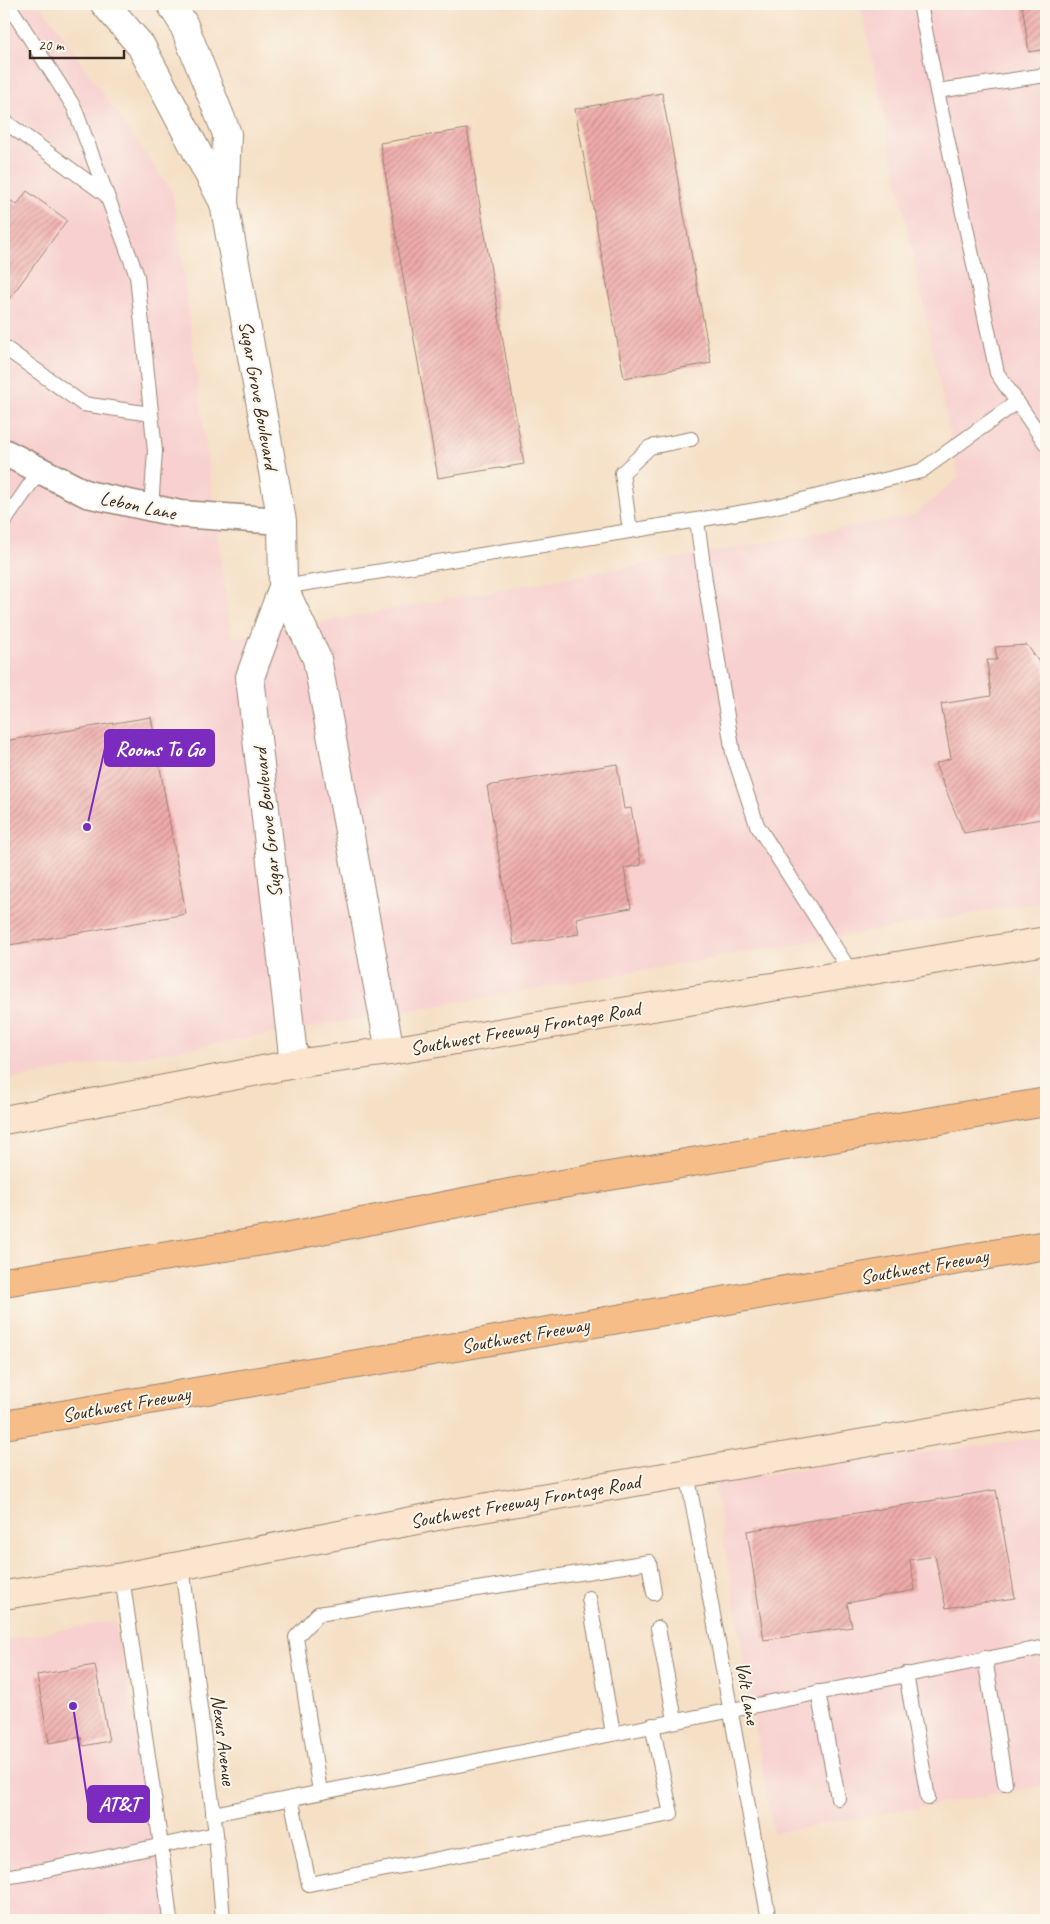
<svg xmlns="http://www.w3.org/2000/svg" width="1050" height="1924" viewBox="0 0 1050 1924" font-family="Caveat,sans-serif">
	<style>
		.built { fill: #f7d0cf }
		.building { fill: url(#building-hatch) }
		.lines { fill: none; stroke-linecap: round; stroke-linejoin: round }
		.service-casing { stroke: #988472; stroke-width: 16 }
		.minor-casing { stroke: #988472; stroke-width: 29 }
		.tertiary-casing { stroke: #988472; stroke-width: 30 }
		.secondary-casing { stroke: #988472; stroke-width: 30 }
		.motorway-casing { stroke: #988472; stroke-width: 30 }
		.service { stroke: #fff; stroke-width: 14 }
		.minor { stroke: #fff; stroke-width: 26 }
		.tertiary { stroke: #fff; stroke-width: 28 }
		.secondary { stroke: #fce5cf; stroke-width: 28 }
		.motorway { stroke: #f7bd88; stroke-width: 28 }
		.labels { text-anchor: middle; stroke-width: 4; stroke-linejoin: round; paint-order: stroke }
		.street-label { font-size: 20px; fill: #3b2a1e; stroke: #fbf7ec }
		.leader { fill: none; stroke: #7b2cbf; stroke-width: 2 }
		.callout-dot { fill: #7b2cbf; stroke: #fbf7ec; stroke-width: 2 }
		.callout { fill: #7b2cbf; stroke: #7b2cbf; stroke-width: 2 }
		.callout-label { font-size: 21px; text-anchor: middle; font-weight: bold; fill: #fff }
	</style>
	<defs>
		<pattern id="building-hatch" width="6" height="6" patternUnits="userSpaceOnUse" patternTransform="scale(1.25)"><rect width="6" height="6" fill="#efacab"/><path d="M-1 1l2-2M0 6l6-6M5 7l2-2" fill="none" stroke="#c38c8b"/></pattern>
	</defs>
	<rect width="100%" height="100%" fill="#fbf7ec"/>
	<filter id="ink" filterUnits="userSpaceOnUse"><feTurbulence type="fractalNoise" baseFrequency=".02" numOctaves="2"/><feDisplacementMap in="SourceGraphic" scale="10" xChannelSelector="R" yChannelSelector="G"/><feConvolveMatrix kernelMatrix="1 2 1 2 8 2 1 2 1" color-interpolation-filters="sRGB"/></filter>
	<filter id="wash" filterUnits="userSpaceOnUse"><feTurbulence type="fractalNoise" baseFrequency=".0096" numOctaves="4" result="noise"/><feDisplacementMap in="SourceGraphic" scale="20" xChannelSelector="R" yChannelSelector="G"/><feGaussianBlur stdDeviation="1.12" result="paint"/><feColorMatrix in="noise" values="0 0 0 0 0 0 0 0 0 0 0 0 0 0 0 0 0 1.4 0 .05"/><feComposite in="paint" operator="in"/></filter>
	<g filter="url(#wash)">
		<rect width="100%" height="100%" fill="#f5dfc5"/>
		<!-- built -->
		<g class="built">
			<path d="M4 4H40L173 193 231 638 913 516 959 478 861 4H1046V901L4 1080Z"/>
			<path d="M1046 1437V1785L773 1833 714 1481Z"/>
			<path d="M114 1621 177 1920H4V1640Z"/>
		</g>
		<g id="blocks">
			<!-- building -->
			<g class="building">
				<path d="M316 4H338V5L317 8Z"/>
				<path d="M1022 4H1046V49L1029 52Z"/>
				<path d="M662 93 711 363 624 378 575 109Z"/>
				<path d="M467 129 524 464 438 478 380 143Z"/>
				<path d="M27 191 67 220 10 298 4 294V196L17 205Z"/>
				<path d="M1027 645 1044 669 1046 683V818L964 833 935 764 951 758 941 704 991 696 987 660H997L995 647Z"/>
				<path d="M151 717 186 914 4 946V741Z"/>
				<path d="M617 764 624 809 631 808 641 865 624 868 631 908 576 918 579 934 514 945 487 786Z"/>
				<path d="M996 1490 1015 1598 946 1608 935 1556 910 1560 915 1590 847 1603 852 1627 764 1640 747 1531Z"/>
				<path d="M95 1665 109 1741 83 1746 81 1737 49 1743 37 1675Z"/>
			</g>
		</g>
	</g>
	<g filter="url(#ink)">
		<use href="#blocks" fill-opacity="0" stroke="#988472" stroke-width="1"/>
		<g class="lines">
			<defs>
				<g id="service">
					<path d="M8 4 74 107 137 276 155 451 151 508"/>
					<path d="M920 4 937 91"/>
					<path d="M1046 75 937 91 997 373 1046 444"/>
					<path d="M4 121 105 194"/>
					<path d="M4 347 83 404 151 414"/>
					<path d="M697 520 773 507 921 471 1017 402"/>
					<path d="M4 522 40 470"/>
					<path d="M630 531 622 473 650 447 691 439"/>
					<path d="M283 587 697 520 705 581 733 753 757 825 852 974"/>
					<path d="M687 1473 769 1920"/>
					<path d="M182 1566 216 1834 223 1920"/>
					<path d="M122 1577 161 1846 170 1920"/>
					<path d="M589 1598 613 1733"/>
					<path d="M658 1628 675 1720"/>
					<path d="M985 1658 1005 1783"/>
					<path d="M906 1674 928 1798"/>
					<path d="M818 1692 838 1798"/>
					<path d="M320 1792 296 1637 318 1614 649 1562 654 1593"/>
					<path d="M291 1798 309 1884 671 1814 652 1725"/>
					<path d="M213 1814 1046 1647"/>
					<path d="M4 1877 36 1872 216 1834"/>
				</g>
				<path id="minor" d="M4 452 87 494 180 514 282 521"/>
				<g id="tertiary">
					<path d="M105 4 141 46 224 203"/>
					<path d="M171 4 183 23 227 134 224 203 282 521 283 587 250 677 294 1064"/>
					<path d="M283 587 317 659 390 1051"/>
				</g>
				<g id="secondary">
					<path d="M4 1120 294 1064 390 1051 1046 941"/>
					<path d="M4 1595 122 1577 453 1513 1046 1412"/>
				</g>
				<g id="motorway">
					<path d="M4 1282 275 1239 515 1192 1046 1102"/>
					<path d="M4 1425 1046 1245"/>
				</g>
			</defs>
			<!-- service casing -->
			<use href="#service" class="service-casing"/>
			<!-- minor casing -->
			<use href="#minor" class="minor-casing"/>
			<!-- tertiary casing -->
			<use href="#tertiary" class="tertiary-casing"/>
			<!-- secondary casing -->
			<use href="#secondary" class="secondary-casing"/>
			<!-- motorway casing -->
			<use href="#motorway" class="motorway-casing"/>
			<!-- service -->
			<use href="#service" class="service"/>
			<!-- minor -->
			<use href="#minor" class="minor"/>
			<!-- tertiary -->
			<use href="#tertiary" class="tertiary"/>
			<!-- secondary -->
			<use href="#secondary" class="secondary"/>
			<!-- motorway -->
			<use href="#motorway" class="motorway"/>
		</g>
	</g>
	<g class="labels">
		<!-- street labels -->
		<g class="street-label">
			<text transform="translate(259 395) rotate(80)" y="7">Sugar Grove Boulevard</text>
			<text transform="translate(138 505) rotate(12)" y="7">Lebon Lane</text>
			<text transform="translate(267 823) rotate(-96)" y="7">Sugar Grove Boulevard</text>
			<text transform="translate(525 1028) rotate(-10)" y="7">Southwest Freeway Frontage Road</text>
			<text transform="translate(924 1266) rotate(-10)" y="7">Southwest Freeway</text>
			<text transform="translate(525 1335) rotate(-10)" y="7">Southwest Freeway</text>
			<text transform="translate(126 1404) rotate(-10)" y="7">Southwest Freeway</text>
			<text transform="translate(525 1501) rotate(-10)" y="7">Southwest Freeway Frontage Road</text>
			<text transform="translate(748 1693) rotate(80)" y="7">Volt Lane</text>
			<text transform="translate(224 1740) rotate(83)" y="7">Nexus Avenue</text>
		</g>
	</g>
	<!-- callouts -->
	<path class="leader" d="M87 827L105 748M73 1706L88 1804"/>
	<g class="callout-dot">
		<circle cx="87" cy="827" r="5"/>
		<circle cx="73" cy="1706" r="5"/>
	</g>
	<g class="callout">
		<rect x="105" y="730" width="109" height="36" rx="5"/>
		<rect x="88" y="1786" width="61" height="36" rx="5"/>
	</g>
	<g class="callout-label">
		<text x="160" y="756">Rooms To Go</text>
		<text x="119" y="1811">AT&amp;T</text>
	</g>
	<!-- margin -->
	<rect width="1050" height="1924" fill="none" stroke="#fbf7ec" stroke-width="20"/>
	<!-- scale -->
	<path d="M30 50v8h94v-8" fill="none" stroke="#3b2a1e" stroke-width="2.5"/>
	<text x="38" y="50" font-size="15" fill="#3b2a1e" stroke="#fbf7ec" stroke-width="4" paint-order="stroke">20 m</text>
</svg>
